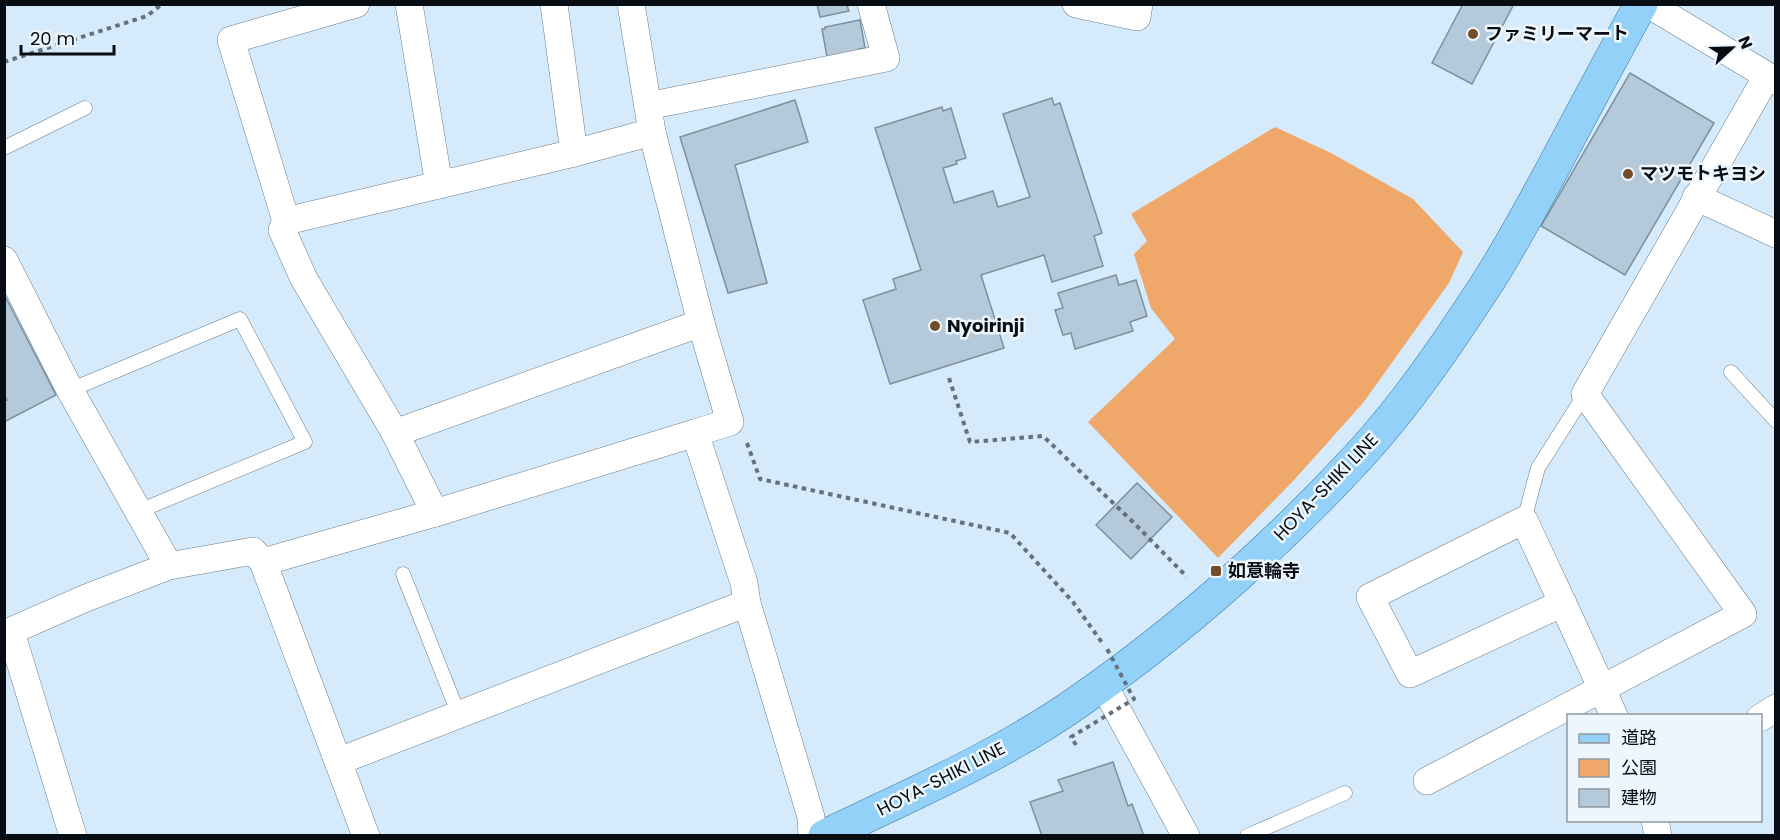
<svg xmlns="http://www.w3.org/2000/svg" width="1780" height="840" viewBox="0 0 1780 840" font-family="Poppins,'Noto Sans JP',sans-serif">
	<style>
		.green { fill: #efa869 }
		.building { fill: #b4c9d9; stroke: #7c909f; stroke-width: 1.5 }
		.lines { fill: none; stroke-linecap: round; stroke-linejoin: round }
		.lane-casing { stroke: #6a7d8b; stroke-width: 15 }
		.street-casing { stroke: #6a7d8b; stroke-width: 28 }
		.primary-casing { stroke: #3478a4; stroke-width: 34 }
		.path { stroke: #64727c; stroke-width: 4; stroke-dasharray: 4.5 4.5; stroke-linecap: butt }
		.lane { stroke: #fff; stroke-width: 14 }
		.street { stroke: #fff; stroke-width: 27 }
		.primary { stroke: #94d1f8; stroke-width: 33 }
		.path-bridge { stroke: #64727c; stroke-width: 4; stroke-dasharray: 4.5 4.5; stroke-linecap: butt }
		.poi-dot { fill: #734d2a; stroke: #edf6fc; stroke-width: 2 }
		.labels { text-anchor: middle; stroke-width: 5; stroke-linejoin: round; paint-order: stroke }
		.poi-label { font-size: 18px; font-weight: bold; fill: #070d12; stroke: #edf6fc; text-anchor: start }
		.street-label { font-size: 18px; fill: #070d12; stroke: #edf6fc }
	</style>
	<rect width="100%" height="100%" fill="#d5ebfb"/>
	<!-- green -->
	<path class="green" d="M1275 127 1331 153 1413 199 1463 252 1449 283 1363 403 1295 479 1218 558 1088 422 1175 339 1151 308 1134 254 1147 241 1131 214Z"/>
	<!-- building -->
	<g class="building">
		<path d="M817 4H852V5L847 6 849 11 820 17Z"/>
		<path d="M1463 4H1514L1472 84 1432 63Z"/>
		<path d="M860 20 865 48 859 49 860 51 827 57 822 29H825V27Z"/>
		<path d="M1630 73 1714 123 1625 275 1541 226Z"/>
		<path d="M1052 98 1054 105 1060 103 1102 233 1094 236 1103 266 1052 282 1044 255 981 275 1004 348 890 384 863 300 896 289 893 279 921 270 875 128 942 107 943 111 951 108 966 158 956 161 957 164 943 168 954 203 993 191 998 207 1030 197 1003 114Z"/>
		<path d="M795 100 808 142 735 165 767 283 728 293 680 137Z"/>
		<path d="M1116 275 1119 285 1136 280 1147 316 1130 322 1133 331 1075 349 1071 333 1063 335 1055 310 1063 308 1058 293Z"/>
		<path d="M4 294 56 395 4 422V401L7 400 4 395Z"/>
		<path d="M1137 483 1172 517 1131 559 1096 525Z"/>
		<path d="M1113 762 1128 806 1132 804 1144 836H1042L1030 802 1063 791 1058 780Z"/>
	</g>
	<g class="lines">
		<defs>
			<g id="lane">
				<path d="M4 148 85 108"/>
				<path d="M1731 372 1776 421"/>
				<path d="M70 390 240 319 305 442 139 511"/>
				<path d="M1524 520 1538 468 1585 394"/>
				<path d="M403 574 459 715"/>
				<path d="M1247 836 1345 793"/>
			</g>
			<g id="street">
				<path d="M409 4 439 185"/>
				<path d="M554 4 574 153 652 132"/>
				<path d="M631 4 652 132 701 323 730 422 695 433 744 583 747 603 811 817 812 836"/>
				<path d="M1076 4 1137 17 1139 4"/>
				<path d="M1648 4 1776 81"/>
				<path d="M648 106 886 58 871 4"/>
				<path d="M1696 197 1776 234"/>
				<path d="M286 221 231 40 356 4"/>
				<path d="M4 260 70 390 169 566"/>
				<path d="M395 433 701 323"/>
				<path d="M435 513 695 433"/>
				<path d="M263 562 435 513 395 433 304 279 282 230 286 221 574 153"/>
				<path d="M1563 603 1410 674 1370 597 1524 520C1554 585 1585 650 1614 716"/>
				<path d="M11 632 73 836"/>
				<path d="M4 634 86 598 169 566 253 551 263 562 366 836"/>
				<path d="M1103 684 1186 836"/>
				<path d="M1760 718 1776 708"/>
				<path d="M339 761 747 603"/>
				<path d="M1427 781 1743 614 1585 394 1767 76"/>
				<path d="M1655 820 1658 836"/>
			</g>
			<path id="primary" d="M825 836C910 795 997 758 1075 704 1179 632 1273 549 1359 456 1406 405 1446 346 1484 288 1507 253 1527 215 1547 179 1578 121 1609 62 1641 4"/>
		</defs>
		<!-- lane casing -->
		<use href="#lane" class="lane-casing"/>
		<!-- street casing -->
		<use href="#street" class="street-casing"/>
		<!-- primary casing -->
		<use href="#primary" class="primary-casing"/>
		<!-- path -->
		<g class="path">
			<path d="M4 62 147 16 162 4"/>
			<path d="M949 378 970 442 1043 436 1133 522 1187 577"/>
			<path d="M747 443 760 479 1010 533 1073 602 1103 644"/>
		</g>
		<!-- lane -->
		<use href="#lane" class="lane"/>
		<!-- street -->
		<use href="#street" class="street"/>
		<!-- primary -->
		<use href="#primary" class="primary"/>
		<!-- path-bridge -->
		<path class="path-bridge" d="M1076 745 1071 737 1134 699 1106 647"/>
	</g>
	<!-- markers -->
	<g class="poi-dot">
		<circle cx="1473" cy="34" r="6"/>
		<circle cx="1628" cy="174" r="6"/>
		<circle cx="935" cy="326" r="6"/>
		<rect x="1210" y="565" width="12" height="12" rx="3"/>
	</g>
	<g class="labels">
		<!-- poi labels -->
		<g class="poi-label">
			<text x="1485" y="40">ファミリーマート</text>
			<text x="1640" y="180">マツモトキヨシ</text>
			<text x="947" y="332">Nyoirinji</text>
			<text x="1228" y="577">如意輪寺</text>
		</g>
		<!-- street labels -->
		<g class="street-label">
			<text transform="translate(1326 487) rotate(-46)" y="6">HOYA-SHIKI LINE</text>
			<text transform="translate(941 779) rotate(-27)" y="6">HOYA-SHIKI LINE</text>
		</g>
	</g>
	<!-- border -->
	<rect width="1780" height="840" fill="none" stroke="#070d12" stroke-width="12"/>
	<!-- legend -->
	<rect x="1567" y="714" width="195" height="108" fill="#edf6fc" stroke="#91999e" stroke-width="1.5"/>
	<rect x="1579" y="734" width="30" height="9" fill="#94d1f8" stroke="#91999e" stroke-width="1.5"/>
	<text x="1621" y="744" font-size="18" fill="#070d12">道路</text>
	<rect x="1579" y="759" width="30" height="18" fill="#efa869" stroke="#91999e" stroke-width="1.5"/>
	<text x="1621" y="774" font-size="18" fill="#070d12">公園</text>
	<rect x="1579" y="789" width="30" height="18" fill="#b4c9d9" stroke="#91999e" stroke-width="1.5"/>
	<text x="1621" y="804" font-size="18" fill="#070d12">建物</text>
	<!-- north arrow -->
	<g transform="translate(1732 48) rotate(68)" stroke="#edf6fc" stroke-width="4.5" paint-order="stroke">
	<path d="M0-4.5L10 22L0 15L-10 22Z" fill="#070d12"/>
	<text y="-9" font-size="16" font-weight="bold" text-anchor="middle" fill="#070d12">N</text>
	</g>
	<!-- scale -->
	<path d="M21 45v9h93v-9" fill="none" stroke="#070d12" stroke-width="3"/>
	<text x="30" y="45" font-size="18" fill="#070d12" stroke="#edf6fc" stroke-width="4.5" paint-order="stroke">20 m</text>
</svg>
